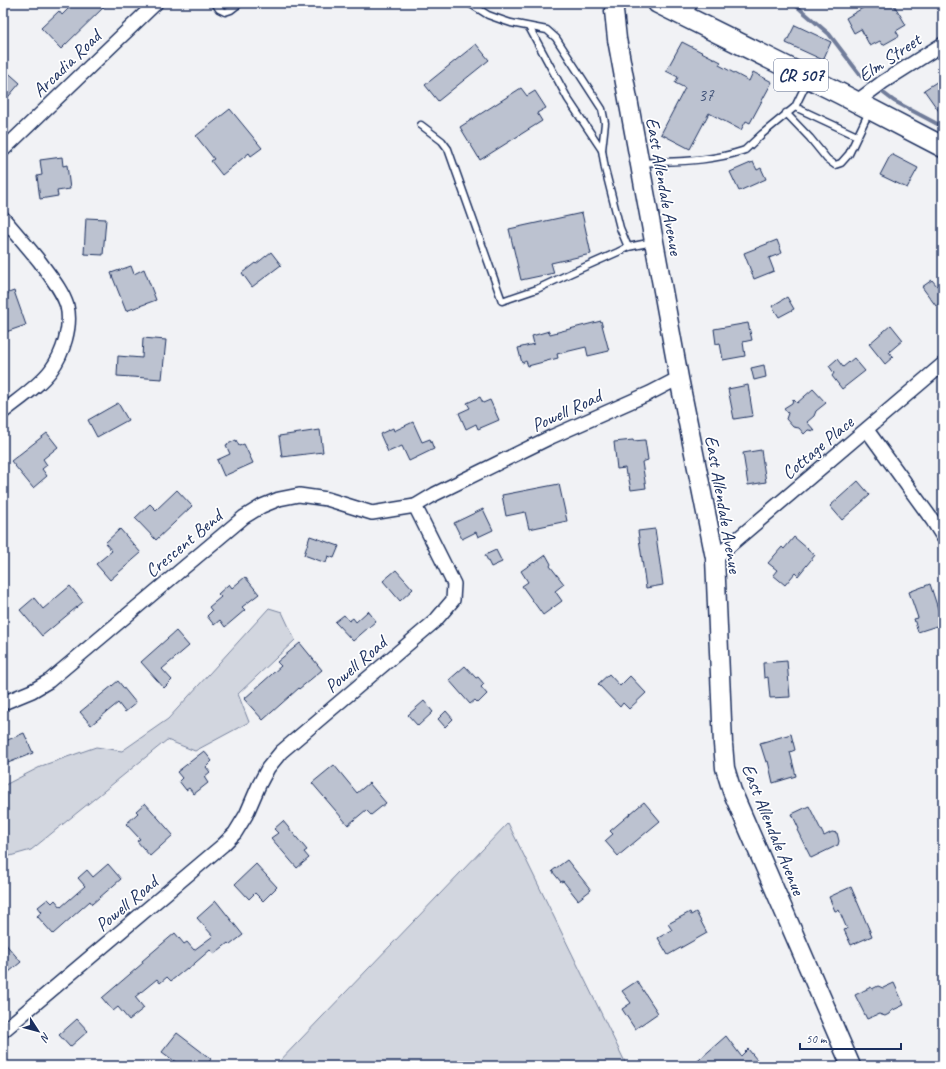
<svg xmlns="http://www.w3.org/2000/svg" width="946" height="1069" viewBox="0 0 946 1069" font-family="Caveat,sans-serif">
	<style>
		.green { fill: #d2d6df; stroke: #76829e }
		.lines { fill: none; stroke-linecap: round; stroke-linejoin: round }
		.stream { stroke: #707c9a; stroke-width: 4 }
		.building { fill: #bcc2d0; stroke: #1b2f5e }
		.service-casing { stroke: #1b2f5e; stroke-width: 9 }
		.minor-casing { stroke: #1b2f5e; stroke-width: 16 }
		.secondary-casing { stroke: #1b2f5e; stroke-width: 21 }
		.primary-casing { stroke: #1b2f5e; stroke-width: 23 }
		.service { stroke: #fff; stroke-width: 6 }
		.minor { stroke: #fff; stroke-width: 13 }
		.secondary { stroke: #fff; stroke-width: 18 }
		.primary { stroke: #fff; stroke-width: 20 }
		.labels { text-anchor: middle; stroke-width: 3.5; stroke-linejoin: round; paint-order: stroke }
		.number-label { font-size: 17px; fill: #43547a }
		.shield { fill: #fff; stroke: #5f6d8e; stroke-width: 1 }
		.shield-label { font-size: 18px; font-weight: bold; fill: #1b2f5e }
		.street-label { font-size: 19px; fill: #1b2f5e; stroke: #fff }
	</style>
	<rect width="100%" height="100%" fill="#f1f2f5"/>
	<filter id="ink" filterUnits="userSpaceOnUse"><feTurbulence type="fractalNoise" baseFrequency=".025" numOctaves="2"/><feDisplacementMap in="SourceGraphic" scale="8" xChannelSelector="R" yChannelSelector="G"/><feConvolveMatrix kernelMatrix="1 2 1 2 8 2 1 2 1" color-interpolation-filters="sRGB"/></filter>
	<g filter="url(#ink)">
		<!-- green -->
		<g class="green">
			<path d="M269 608 282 612 295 640 238 694 249 722 195 751 167 740 31 850 3 858V786L44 765 96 747 122 751 168 719Z"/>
			<path d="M508 823 627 1066H275Z"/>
		</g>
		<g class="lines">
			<!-- stream -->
			<path class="stream" d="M793 3 829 34 861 76 894 101 943 127"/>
		</g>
		<!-- building -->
		<g class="building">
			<path d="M74 3H108L61 49 41 28 59 11 62 15Z"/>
			<path d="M871 3H893L906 25 896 31 899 36 883 45 880 41 870 46 861 29 854 33 846 18Z"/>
			<path d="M795 25 831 42 823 60 786 43Z"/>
			<path d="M682 42 721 62 719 65 749 81 753 72 772 82 750 123 746 121 741 130 709 113 690 149 661 134 685 88 675 83 678 77 666 71Z"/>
			<path d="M476 44 489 60 438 101 425 85Z"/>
			<path d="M3 68 20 83 3 103Z"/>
			<path d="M943 78V117L924 90Z"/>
			<path d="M521 88 527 96 535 91 546 108 537 113 542 121 480 160 460 127Z"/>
			<path d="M230 109 262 148 251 156 249 153 222 175 211 161 214 159 196 136Z"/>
			<path d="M891 154 918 168 907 188 880 175Z"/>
			<path d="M62 157 63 166 67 165 70 189 57 191 58 196 40 199 37 176 42 175 40 160Z"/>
			<path d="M753 162 757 170 761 168 766 179 739 191 730 172Z"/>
			<path d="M582 213 591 254 551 263 554 273 521 280 509 229Z"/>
			<path d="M86 218 106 219 103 255 84 254Z"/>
			<path d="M777 240 782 253 769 258 774 271 754 279 744 253Z"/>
			<path d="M271 252 281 265 252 287 242 273 255 263 256 264Z"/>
			<path d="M131 266 134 274 144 269 156 300 126 311 111 273Z"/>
			<path d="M932 280 937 286 943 282V301L936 306 922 287Z"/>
			<path d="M14 291 26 325 3 333V295Z"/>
			<path d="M787 297 794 309 779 317 772 306Z"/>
			<path d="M601 321 609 351 588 356 586 347 557 354 558 358 528 366 526 361 522 363 518 348 534 344 532 336 549 331 550 334Z"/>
			<path d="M748 323 752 340 743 342 745 356 723 360 720 343 716 344 714 329Z"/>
			<path d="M891 325 903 340 889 352 893 357 885 364 869 344Z"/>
			<path d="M143 338 166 340 162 379 117 376 118 356 142 358Z"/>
			<path d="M854 358 865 371 842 389 832 376 834 373 829 366 837 359 843 367Z"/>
			<path d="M764 365 766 377 754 380 751 368Z"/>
			<path d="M748 385 753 416 734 419 728 389Z"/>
			<path d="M813 389 826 403 816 411 814 416 807 422 815 431 808 430 804 434 799 428 793 427 786 419 788 413 784 408 792 403 793 399 797 403Z"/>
			<path d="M480 397 483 403 490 400 499 420 478 429 476 424 466 429 459 413 470 408 467 403Z"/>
			<path d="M118 403 128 420 97 437 88 420Z"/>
			<path d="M413 422 422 442 430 439 434 449 409 461 402 446 388 452 380 434 393 428 394 431Z"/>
			<path d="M320 430 323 452 282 457 279 436Z"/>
			<path d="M47 433 58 447 43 459 47 465 42 469 47 476 33 488 11 461Z"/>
			<path d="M236 440 239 446 244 444 253 463 224 476 217 460 230 454 226 445Z"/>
			<path d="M633 440V441L645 440 648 460 642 462 646 488 631 490 628 475H626L625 468 617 469 614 442Z"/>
			<path d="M761 450 766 482 748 485 743 453Z"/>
			<path d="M858 481 870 495 842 520 830 506Z"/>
			<path d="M559 484 567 521 529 529 525 512 506 516 502 495Z"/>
			<path d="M177 490 192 506 156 540 135 518 150 504 156 510Z"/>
			<path d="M483 509 493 530 478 537 476 532 462 539 454 523Z"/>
			<path d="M120 529 141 553 110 580 96 564 112 551 105 543Z"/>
			<path d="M655 529 663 585 646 588 638 531Z"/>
			<path d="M310 536 339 546 334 558 328 556 326 563 304 555Z"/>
			<path d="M794 537 815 555 798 576 795 573 785 585 773 575 777 570 768 563 782 547 784 549Z"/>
			<path d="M496 550 502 562 491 567 485 555Z"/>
			<path d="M546 555 551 564 550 566 564 584 555 591 562 601 543 615 522 586 528 582 521 571 534 562 535 563Z"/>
			<path d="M396 570 413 589 400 601 383 581Z"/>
			<path d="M245 577 259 594 242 607 245 610 225 627 220 620 214 625 207 616 212 611 209 607 221 597 218 594 229 584 232 588Z"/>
			<path d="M930 584 943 624 918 632 914 619 918 618 909 592Z"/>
			<path d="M70 586 83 602 42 636 20 610 34 598 43 609Z"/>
			<path d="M368 611 376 621 353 641 335 622 344 615 349 621 353 618 356 622Z"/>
			<path d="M176 631 189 646 162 669 172 680 164 688 141 662Z"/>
			<path d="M300 643 322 670 299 689V688L263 720 244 699 281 666 277 662Z"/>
			<path d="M787 661 790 697 770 698 768 677 764 678 763 663Z"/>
			<path d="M465 666 476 678 478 677 484 684 481 687 487 694 478 703 475 700 470 704 449 680Z"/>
			<path d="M609 674 620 686 630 676 646 693 629 709 623 703 620 707 598 684Z"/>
			<path d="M118 681 136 703 125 712 118 703 91 725 80 712Z"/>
			<path d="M424 701 433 712 418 726 408 715Z"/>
			<path d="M446 711 453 719 445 727 438 719Z"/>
			<path d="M24 733 33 753 3 765V742Z"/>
			<path d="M791 734 795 750 790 752 796 776 773 783 768 761 766 762 760 743Z"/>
			<path d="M204 751 212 761 206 767 210 772 204 777 208 783 194 794 189 788 186 790 179 781 182 778 177 772Z"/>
			<path d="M334 765 357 793 369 783 386 803 371 815 366 810 348 825 312 783Z"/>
			<path d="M644 802 660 821 618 856 605 841 613 834 610 831Z"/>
			<path d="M145 803 173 835 150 856 137 841 140 839 126 824 138 813 136 811Z"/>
			<path d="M809 806 824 836 832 832 837 833 839 841 838 845 811 858 797 830 799 829 792 814Z"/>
			<path d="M283 821 307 850 304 852 309 858 297 868 271 838 278 833 274 829Z"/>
			<path d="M567 860 591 890 578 900 563 881 561 882 552 871Z"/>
			<path d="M108 864 121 879 92 904 90 901 53 934 37 916 42 912 38 907 48 899 52 903 55 900 61 907 85 886 78 878 87 870 93 877Z"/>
			<path d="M256 864 277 887 263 901 255 893 249 899 235 884Z"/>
			<path d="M851 887 872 936 851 945 844 930 847 929 839 910 835 911 829 897Z"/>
			<path d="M216 901 243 935 230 945 228 943 214 954 210 950 188 969 187 968 171 981 167 977 160 983 157 979 135 997 144 1008 129 1020 118 1007 113 1011 102 998 143 963 142 961 175 933 184 944 187 942 194 950 213 936 197 918Z"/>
			<path d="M690 912 691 915 696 912 707 933 668 955 658 938 672 930 668 924Z"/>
			<path d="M3 941 21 962 3 977Z"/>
			<path d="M637 981 658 1013 635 1029 622 1009 631 1003 622 991Z"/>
			<path d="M894 983 904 1005 891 1011 889 1014 885 1016 879 1014 867 1019 855 995 871 987 872 989 878 986 883 988Z"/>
			<path d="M77 1019 88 1031 70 1047 59 1035Z"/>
			<path d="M177 1033 211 1059 206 1066H181L162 1052Z"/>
			<path d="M726 1036 741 1056 748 1049 762 1066H692Z"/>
		</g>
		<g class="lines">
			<defs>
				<g id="service">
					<path d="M215 3 219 9 225 12 231 10 240 3"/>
					<path d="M469 3 488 15 502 20 511 23 547 30 556 38 602 109 605 123 602 150 605 169 620 228 628 247 653 242"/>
					<path d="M687 15 695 3"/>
					<path d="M529 27 568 99 602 150"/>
					<path d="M795 107 857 136"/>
					<path d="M786 113 810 138 827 159 835 165 841 163 849 154 869 112"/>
					<path d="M421 125 442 141 448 149 502 301 537 289 571 273 618 252 628 247"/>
					<path d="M641 163C675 161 709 162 742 151L745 150 762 134 795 107 808 80"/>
				</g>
				<g id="minor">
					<path d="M856 102 883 82 943 44"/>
					<path d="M3 150 156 3"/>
					<path d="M3 218C15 232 28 247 40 262 50 276 62 290 67 306 72 326 63 354 51 370 39 386 19 399 3 412"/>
					<path d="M867 430 933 521 943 537"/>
					<path d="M715 558 943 364"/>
					<path d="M3 703 32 691 49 681 244 517 262 506 279 499 299 495 327 499 372 513 415 506 435 494 551 437 650 393 679 378"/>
					<path d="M3 1031 223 845 235 833 246 815 259 785 268 768 281 752 435 621 453 600 454 584 415 506"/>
				</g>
				<path id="secondary" d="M615 3 614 11 617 39 679 378 715 558 723 744 725 768 732 791 851 1066"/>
				<path id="primary" d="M658 3 841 94 943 147"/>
			</defs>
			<!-- service casing -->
			<use href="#service" class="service-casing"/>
			<!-- minor casing -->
			<use href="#minor" class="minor-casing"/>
			<!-- secondary casing -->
			<use href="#secondary" class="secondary-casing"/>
			<!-- primary casing -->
			<use href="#primary" class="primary-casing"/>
			<!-- service -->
			<use href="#service" class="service"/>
			<!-- minor -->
			<use href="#minor" class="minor"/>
			<!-- secondary -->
			<use href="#secondary" class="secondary"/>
			<!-- primary -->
			<use href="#primary" class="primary"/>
		</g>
	</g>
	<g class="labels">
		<!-- number labels -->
		<g class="number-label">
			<text x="706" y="101">37</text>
		</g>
		<!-- shield labels -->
		<rect class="shield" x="774" y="59" width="54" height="32" rx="3"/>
		<g class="shield-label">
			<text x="801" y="81">CR 507</text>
		</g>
		<!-- street labels -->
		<g class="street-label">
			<text transform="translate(889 57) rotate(-34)" y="7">Elm Street</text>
			<text transform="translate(66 63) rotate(-44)" y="7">Arcadia Road</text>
			<text transform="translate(665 186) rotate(80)" y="7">East Allendale Avenue</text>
			<text transform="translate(566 410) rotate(-25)" y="7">Powell Road</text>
			<text transform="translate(817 447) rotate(-40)" y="7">Cottage Place</text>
			<text transform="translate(724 504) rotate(80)" y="7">East Allendale Avenue</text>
			<text transform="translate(183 543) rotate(-40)" y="7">Crescent Bend</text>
			<text transform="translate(355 664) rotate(-41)" y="7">Powell Road</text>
			<text transform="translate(774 829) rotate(68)" y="7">East Allendale Avenue</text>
			<text transform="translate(126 903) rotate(-40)" y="7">Powell Road</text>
		</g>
	</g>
	<!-- margin -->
	<rect width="946" height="1069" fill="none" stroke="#fff" stroke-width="16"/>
	<rect x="8" y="8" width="930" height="1053" fill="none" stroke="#1b2f5e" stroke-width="1.5" filter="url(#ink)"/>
	<!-- north arrow -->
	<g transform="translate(38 1031) rotate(126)" stroke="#ffffff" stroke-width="3" paint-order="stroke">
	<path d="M0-3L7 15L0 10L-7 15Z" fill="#1b2f5e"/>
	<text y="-6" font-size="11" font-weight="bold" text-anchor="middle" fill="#1b2f5e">N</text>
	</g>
	<!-- scale -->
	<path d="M800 1043v6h101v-6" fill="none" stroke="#1b2f5e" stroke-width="2"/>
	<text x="806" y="1043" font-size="12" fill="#1b2f5e" stroke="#ffffff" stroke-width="3" paint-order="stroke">50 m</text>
</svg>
